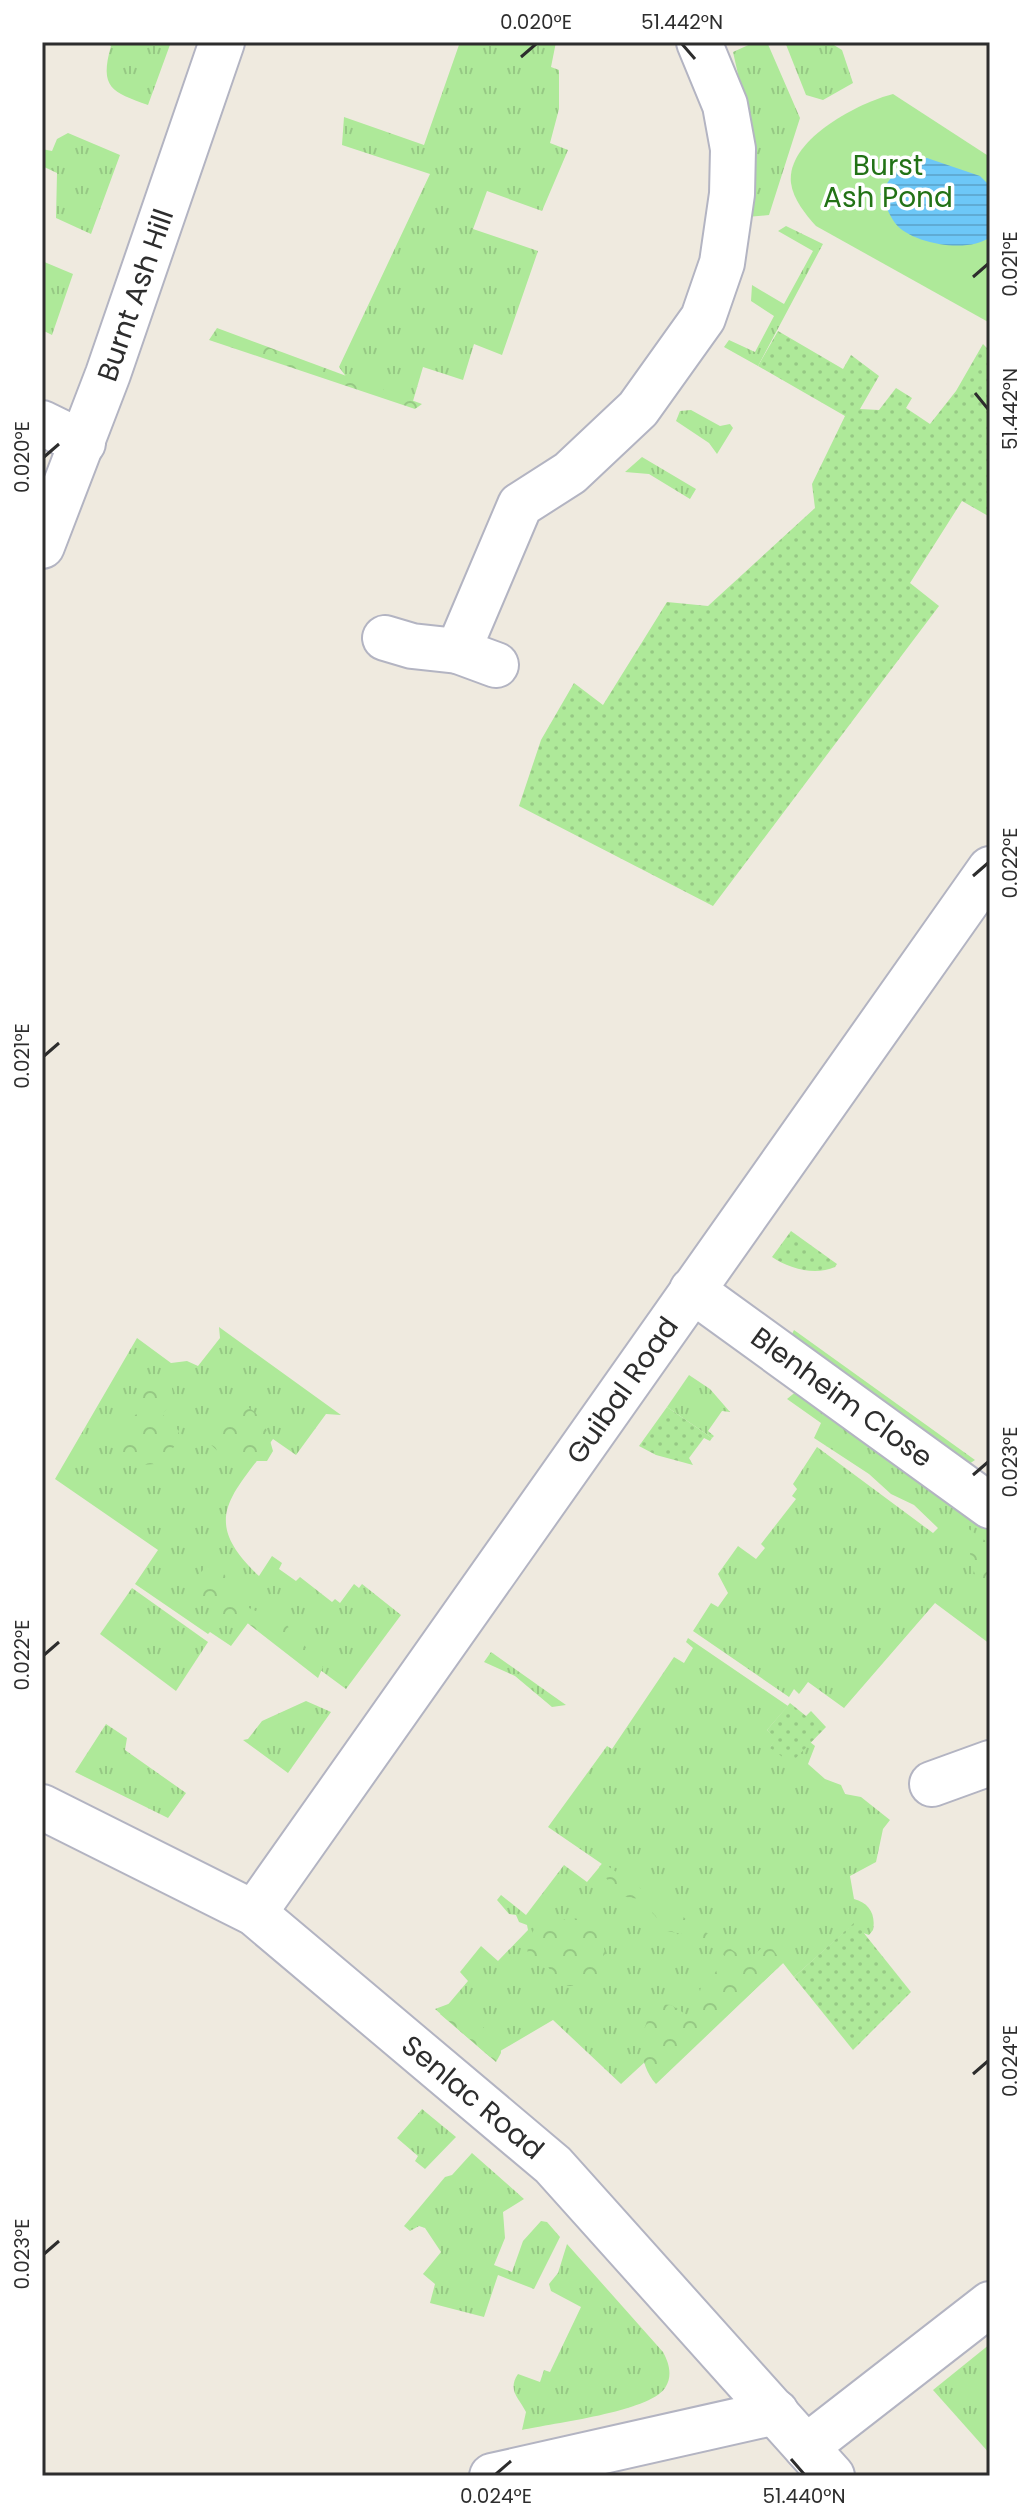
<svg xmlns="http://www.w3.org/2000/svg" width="1032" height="2518" viewBox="0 0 1032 2518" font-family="Poppins,sans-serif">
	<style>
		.grass { fill: url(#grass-tufts) }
		.forest { fill: url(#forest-crowns) }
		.park { fill: #aee999 }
		.garden { fill: url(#garden-dots) }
		.water { fill: url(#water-rules) }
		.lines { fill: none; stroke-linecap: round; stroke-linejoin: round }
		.minor-casing { stroke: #b3b4c2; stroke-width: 48 }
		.minor { stroke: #fff; stroke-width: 44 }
		.ticks { fill: none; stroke: #2d2d2d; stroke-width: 3 }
		.labels { text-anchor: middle; stroke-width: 7; stroke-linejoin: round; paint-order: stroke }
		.park-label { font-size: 28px; fill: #227216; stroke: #fff }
		.street-label { font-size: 28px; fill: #2d2d2d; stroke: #fff }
		.neatline { fill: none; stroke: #2d2d2d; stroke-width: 3 }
		.ticks-label { font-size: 20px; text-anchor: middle; fill: #2d2d2d }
	</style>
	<defs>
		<pattern id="grass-tufts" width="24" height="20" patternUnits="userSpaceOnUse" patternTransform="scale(2)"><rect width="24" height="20" fill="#aee999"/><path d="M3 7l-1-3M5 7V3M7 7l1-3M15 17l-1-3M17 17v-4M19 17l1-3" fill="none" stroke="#96c884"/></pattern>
		<pattern id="forest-crowns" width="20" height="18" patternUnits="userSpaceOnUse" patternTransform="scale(2)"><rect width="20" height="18" fill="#aee999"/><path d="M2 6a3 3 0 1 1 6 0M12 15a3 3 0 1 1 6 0" fill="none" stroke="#96c884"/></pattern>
		<pattern id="garden-dots" width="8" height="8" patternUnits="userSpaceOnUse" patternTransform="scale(2)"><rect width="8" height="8" fill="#aee999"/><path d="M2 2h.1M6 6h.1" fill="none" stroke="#96c884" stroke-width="1.8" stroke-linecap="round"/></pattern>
		<pattern id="water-rules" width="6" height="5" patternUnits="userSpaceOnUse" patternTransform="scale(2)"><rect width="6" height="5" fill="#6dc7f7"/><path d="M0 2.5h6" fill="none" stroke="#5fabd4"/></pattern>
	</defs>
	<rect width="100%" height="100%" fill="#efeadf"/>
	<!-- grass -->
	<g class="grass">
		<path d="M105 42H171L148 105C112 92 99 88 111 46Z"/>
		<path d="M460 42H556L551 67 559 70V109L550 143 568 150 542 211 487 191 473 229 538 251 502 355 474 344 463 380 423 367 413 401 350 382 339 367 430 174 342 145 344 117 424 145Z"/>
		<path d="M755 42H767L800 118 769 215 747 217 755 175 754 145 733 52Z"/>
		<path d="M785 42H829L842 50 853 83 823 100 806 95Z"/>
		<path d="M68 133 120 155 91 234 56 218 57 173 42 166V149L52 151 57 139Z"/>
		<path d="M786 226 823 244 758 366 724 347 729 340 755 352 774 316 751 301 752 285 784 304 813 251 778 231Z"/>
		<path d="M42 261 73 274 52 335 42 330Z"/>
		<path d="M691 410 720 426 730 424 733 428 717 454 709 443 676 421 680 411Z"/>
		<path d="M642 457 696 489 690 499 649 474 625 472Z"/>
		<path d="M219 1327 341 1415 326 1414 296 1455 273 1439C234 1495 197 1518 259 1576L272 1556 282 1563 279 1569 296 1581 300 1577 332 1602 335 1599 340 1603 354 1584 359 1588 362 1584 401 1615 346 1689 251 1619 231 1646 210 1632 208 1634 135 1584 158 1550 55 1479 137 1338 171 1363 187 1361 198 1366 220 1338Z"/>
		<path d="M794 1330 975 1460 969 1464 790 1338Z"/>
		<path d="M689 1375 710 1389 730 1412 722 1411 708 1431 714 1436 712 1438 667 1407Z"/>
		<path d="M798 1390 990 1523V1644L935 1603 844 1708 808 1682 799 1694 794 1689 789 1697 693 1631 711 1603 718 1607 728 1593 718 1574 738 1546 756 1559 765 1548 761 1544 796 1499 792 1496 797 1489 793 1484 817 1447 933 1533 938 1528 914 1505 891 1494 869 1474 814 1438 821 1423 787 1399Z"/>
		<path d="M132 1588 208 1642 176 1691 100 1634Z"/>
		<path d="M688 1638 788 1706 767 1730 776 1739 770 1748 810 1742 815 1746 808 1764 825 1779 841 1785 845 1794 861 1797 890 1820 883 1829 876 1862 850 1876 854 1899C869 1903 876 1914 873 1930L869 1935 849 1928 794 1977 783 1963 691 2049 672 2037 621 2084 553 2020 490 2057 440 2014 468 1981 460 1972 481 1946 498 1961 528 1930 527 1925 519 1922 516 1915 509 1914 497 1900 501 1895 526 1915 564 1865 587 1882 602 1864 548 1827 607 1746 612 1749 674 1657 684 1663 693 1648 686 1642Z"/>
		<path d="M491 1652 566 1705 552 1707 515 1676 484 1662Z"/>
		<path d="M306 1701 331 1712 288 1773 243 1740 248 1739 262 1721Z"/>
		<path d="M106 1724 127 1738 125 1750 186 1793 168 1818 75 1772Z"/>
		<path d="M422 2109 456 2137 425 2169 415 2161 418 2156 397 2138Z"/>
		<path d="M472 2153 524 2199 503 2212 505 2238 494 2265 512 2272 523 2241 541 2221 547 2222 560 2237 534 2289 498 2275 484 2317 430 2303 435 2284 423 2274 441 2252 425 2228 419 2226 410 2231 404 2226 445 2177 452 2175Z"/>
		<path d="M567 2244 663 2352C669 2363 673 2376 665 2388 649 2412 553 2423 522 2430L526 2412C519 2398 507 2390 518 2374L540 2382 544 2370 550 2372 581 2307 551 2291 549 2284 558 2273Z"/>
		<path d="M990 2344V2454L933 2390Z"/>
	</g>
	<!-- forest -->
	<g class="forest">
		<path d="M217 328 422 404 415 409 209 340Z"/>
		<path d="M157 1379 170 1383C176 1396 172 1405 162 1414L179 1431 174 1447 155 1464 128 1466 116 1460C117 1438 115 1425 137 1414 137 1397 140 1386 157 1379Z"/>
		<path d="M244 1405C264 1415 267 1430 273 1451L267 1461H228L205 1439 212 1423Z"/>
		<path d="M946 1513 990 1544V1582L982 1585C970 1573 973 1555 966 1540 961 1530 950 1526 946 1513Z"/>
		<path d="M209 1564 221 1570 249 1608 286 1624 323 1667 318 1678 241 1618C222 1618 215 1611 201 1598L200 1573Z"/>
		<path d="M603 1863 747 1960 768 1943 783 1963 656 2084C636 2061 638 2027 658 2004L671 2005 698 2022 697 2003 703 1979 714 1974 726 1957 702 1938 667 1931 642 1899C611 1897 615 1889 599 1867Z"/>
		<path d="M551 1913 563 1920C588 1912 603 1934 605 1954L599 1960 600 1973 595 1980H581L574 1986H560L547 1965 528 1958C525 1943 536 1918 551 1913Z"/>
		<path d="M451 2003 461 2008 468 2024 483 2027 501 2043V2053L496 2062 435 2009Z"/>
	</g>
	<!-- park -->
	<path class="park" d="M893 94 990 157V323L816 226C806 215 793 199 791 183 786 140 858 103 893 94Z"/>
	<!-- garden -->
	<g class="garden">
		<path d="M778 331 843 369 851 355 879 376 860 409 879 410 896 388 912 398 906 408 930 424 956 391 983 344 990 351V517L962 501 910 583 939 606 713 906 519 806 541 740 574 683 603 705 667 602 708 606 815 508 812 484 845 416 758 366Z"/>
		<path d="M791 1231 837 1264 835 1267C815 1276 790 1269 772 1257Z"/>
		<path d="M667 1407 712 1438 710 1441 704 1438 689 1458 693 1465 656 1455 639 1446Z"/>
		<path d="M790 1703 806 1716 811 1711 826 1727 791 1763 770 1748 775 1739 767 1730Z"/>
		<path d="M855 1922 911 1992 853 2050 794 1977Z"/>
	</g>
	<!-- water -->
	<path class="water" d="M927 158 980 176 990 186V237C969 254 911 244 895 223 889 215 885 203 880 194 893 174 902 160 927 158Z"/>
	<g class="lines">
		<defs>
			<g id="minor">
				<path d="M42 423 83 443"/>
				<path d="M42 546 108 374 222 42"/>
				<path d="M385 638 412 646 458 651 520 505 570 473 638 409 703 318 722 263 732 194 733 149 725 105 699 42"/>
				<path d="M458 651 496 665"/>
				<path d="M692 1290 990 1506"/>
				<path d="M932 1784 990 1763"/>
				<path d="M42 1807 254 1913 553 2165 832 2476"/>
				<path d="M254 1913 990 869"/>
				<path d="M806 2447 990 2304"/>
				<path d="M492 2476 776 2412"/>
			</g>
		</defs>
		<!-- minor casing -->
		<use href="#minor" class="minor-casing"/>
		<!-- minor -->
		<use href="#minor" class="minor"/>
	</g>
	<!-- ticks -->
	<path class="ticks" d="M682 44 695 59M521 57 536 44M973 277 988 264M975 393 988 409M44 457 59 444M973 876 988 863M44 1056 59 1043M973 1475 988 1462M44 1655 59 1642M973 2074 988 2061M44 2254 59 2241M791 2459 804 2474M496 2474 511 2461"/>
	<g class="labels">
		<!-- park labels -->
		<g class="park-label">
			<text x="888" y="175">Burst<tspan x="888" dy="32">Ash Pond</tspan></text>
		</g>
		<!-- street labels -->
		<g class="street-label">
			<text transform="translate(135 295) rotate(-71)" y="10">Burnt Ash Hill</text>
			<text transform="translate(622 1390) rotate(-55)" y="10">Guibal Road</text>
			<text transform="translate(842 1397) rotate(36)" y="10">Blenheim Close</text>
			<text transform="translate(473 2097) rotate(40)" y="10">Senlac Road</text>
		</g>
	</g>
	<!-- border -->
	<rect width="1032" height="2518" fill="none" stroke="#ffffff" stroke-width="88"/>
	<rect x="44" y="44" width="944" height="2430" class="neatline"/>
	<g class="ticks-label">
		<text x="536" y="29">0.020°E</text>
		<text x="682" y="29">51.442°N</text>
		<text transform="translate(1010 264) rotate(-90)" y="7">0.021°E</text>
		<text transform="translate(1010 409) rotate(-90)" y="7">51.442°N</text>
		<text transform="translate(22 457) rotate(-90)" y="7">0.020°E</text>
		<text transform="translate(1010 863) rotate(-90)" y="7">0.022°E</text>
		<text transform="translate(22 1056) rotate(-90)" y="7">0.021°E</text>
		<text transform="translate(1010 1462) rotate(-90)" y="7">0.023°E</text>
		<text transform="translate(22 1655) rotate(-90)" y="7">0.022°E</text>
		<text transform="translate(1010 2061) rotate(-90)" y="7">0.024°E</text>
		<text transform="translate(22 2254) rotate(-90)" y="7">0.023°E</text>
		<text x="496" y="2503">0.024°E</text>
		<text x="804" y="2503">51.440°N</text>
	</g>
</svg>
